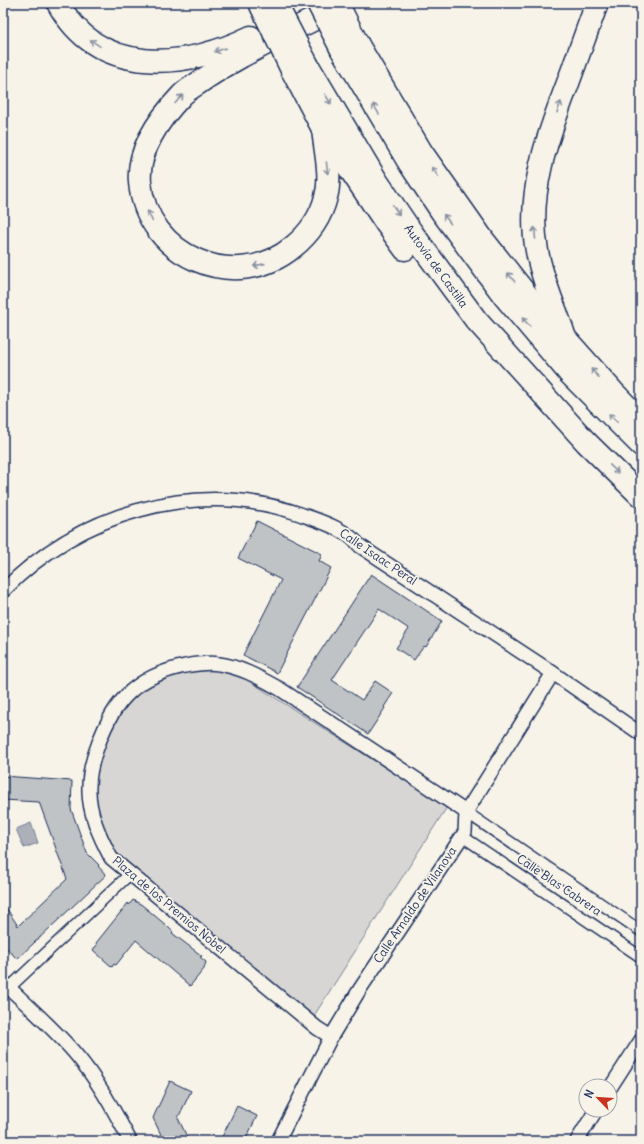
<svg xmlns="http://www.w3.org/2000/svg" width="644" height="1144" viewBox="0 0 644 1144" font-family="Delius,sans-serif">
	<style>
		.green { fill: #d7d6d4; stroke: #798299 }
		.water { fill: #acb0b9; stroke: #727c95 }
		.building { fill: #c0c3c5; stroke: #1b2f5e }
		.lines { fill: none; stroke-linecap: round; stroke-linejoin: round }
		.pedestrian-casing { stroke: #1b2f5e; stroke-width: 13 }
		.minor-casing { stroke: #1b2f5e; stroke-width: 16 }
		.motorway-casing { stroke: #1b2f5e; stroke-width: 25 }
		.pedestrian { stroke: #f7f3e8; stroke-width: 10 }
		.minor { stroke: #f7f3e8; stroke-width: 13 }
		.motorway { stroke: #f7f3e8; stroke-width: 22 }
		.motorway-bridge-casing { stroke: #1b2f5e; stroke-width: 25; stroke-linecap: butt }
		.motorway-bridge { stroke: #f7f3e8; stroke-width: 22 }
		.oneway { stroke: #8991a3 }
		.labels { text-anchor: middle; stroke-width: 3.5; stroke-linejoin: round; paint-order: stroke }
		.street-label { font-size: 12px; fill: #1b2f5e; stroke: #f7f3e8 }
	</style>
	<rect width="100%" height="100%" fill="#f7f3e8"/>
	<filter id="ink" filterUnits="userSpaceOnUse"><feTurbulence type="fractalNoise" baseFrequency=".025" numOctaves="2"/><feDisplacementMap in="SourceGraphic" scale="8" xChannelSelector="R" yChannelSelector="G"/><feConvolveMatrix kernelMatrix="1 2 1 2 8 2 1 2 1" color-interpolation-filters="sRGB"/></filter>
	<g filter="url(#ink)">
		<!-- green -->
		<path class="green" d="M219 669 241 676 447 807 310 1022 116 856 99 822 93 788 97 762 117 713 147 684 180 673Z"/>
		<!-- water -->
		<path class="water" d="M31 823 38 843 24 848 16 829Z"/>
		<!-- building -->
		<g class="building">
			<path d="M257 521 322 554 319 561 331 568 277 673 243 655 281 580 238 558Z"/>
			<path d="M371 574 442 621 426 647 424 646 414 660 396 648 409 629 379 609 332 680 362 700 375 681 393 693 384 707 385 708 368 734 297 687Z"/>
			<path d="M3 776 72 781 71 809 87 853 99 865 98 866 106 875 17 959 3 944V903L18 926 67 879 39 802 3 800Z"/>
			<path d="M133 900 142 905 167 926 173 932 172 933 202 956 200 957 206 962 204 969 190 986 136 940 116 965 114 964 112 967 93 950 97 945 96 943 128 903 129 905Z"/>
			<path d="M170 1081 191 1091 178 1118 189 1141H164L153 1118Z"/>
			<path d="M237 1106 257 1116 245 1141H220Z"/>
		</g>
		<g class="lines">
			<defs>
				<g id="pedestrian">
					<path d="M466 812 641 931"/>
					<path d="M462 836 641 957"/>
					<path d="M9 988 130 874"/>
				</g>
				<g id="minor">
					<path d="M3 591C79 513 194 478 300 514 320 521 346 529 360 546L553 673 641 734"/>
					<path d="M3 982C27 1005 51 1026 73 1051 96 1077 114 1110 130 1141"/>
					<path d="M331 1037 317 1028 111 858C100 837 88 812 89 787 89 772 93 758 98 745 114 699 138 676 185 666 196 664 208 662 219 664 241 667 260 678 280 689L466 812"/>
					<path d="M610 1088 641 1040"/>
					<path d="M278 1141 331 1037 360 989 465 832 466 812 553 673"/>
					<path d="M577 1141 596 1110"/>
				</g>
				<g id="motorway">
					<path d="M58 3C99 78 184 69 251 37"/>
					<path d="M358 45 422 153 484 241 548 322 565 338 615 394 641 421"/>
					<path d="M342 50 410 164 442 212 505 297 570 374 641 445"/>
					<path d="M308 66 376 180 412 233 476 320 586 442 641 496"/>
					<path d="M292 70 323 129 386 223 405 249"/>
					<path d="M323 129C325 150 332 176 326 197 321 217 309 234 293 247 235 295 146 256 140 182 137 149 161 117 182 95 186 91 192 87 197 84 211 74 226 65 242 56 274 39 308 22 341 6"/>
					<path d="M564 335C555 307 542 280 537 251 526 194 548 135 568 83 578 56 587 30 597 3"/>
				</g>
			</defs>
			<!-- pedestrian casing -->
			<use href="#pedestrian" class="pedestrian-casing"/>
			<!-- minor casing -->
			<use href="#minor" class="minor-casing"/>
			<!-- motorway casing -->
			<use href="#motorway" class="motorway-casing"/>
			<!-- pedestrian -->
			<use href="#pedestrian" class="pedestrian"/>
			<!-- minor -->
			<use href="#minor" class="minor"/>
			<!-- motorway -->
			<use href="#motorway" class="motorway"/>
			<defs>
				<g id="motorway-bridge">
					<path d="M260 3 292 70"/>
					<path d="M318 3 342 50"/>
					<path d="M337 3 358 45"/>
					<path d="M278 8 308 66"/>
				</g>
			</defs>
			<!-- motorway-bridge casing -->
			<use href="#motorway-bridge" class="motorway-bridge-casing"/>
			<!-- motorway-bridge -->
			<use href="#motorway-bridge" class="motorway-bridge"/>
		</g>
		<!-- one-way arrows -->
		<defs><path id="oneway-shaft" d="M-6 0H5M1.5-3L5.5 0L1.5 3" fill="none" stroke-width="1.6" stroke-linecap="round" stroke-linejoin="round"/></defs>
		<g class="oneway">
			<use href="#oneway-shaft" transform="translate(95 43) rotate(-146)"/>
			<use href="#oneway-shaft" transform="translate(220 50) rotate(161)"/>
			<use href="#oneway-shaft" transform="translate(179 99) rotate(-48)"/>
			<use href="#oneway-shaft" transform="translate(328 99) rotate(59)"/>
			<use href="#oneway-shaft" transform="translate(559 107) rotate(-70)"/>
			<use href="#oneway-shaft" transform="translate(376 109) rotate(-120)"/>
			<use href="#oneway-shaft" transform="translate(327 168) rotate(84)"/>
			<use href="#oneway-shaft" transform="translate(435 172) rotate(-125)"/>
			<use href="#oneway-shaft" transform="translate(396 210) rotate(56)"/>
			<use href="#oneway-shaft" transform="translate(150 216) rotate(-114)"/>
			<use href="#oneway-shaft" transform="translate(447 219) rotate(-127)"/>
			<use href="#oneway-shaft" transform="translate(535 233) rotate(-95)"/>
			<use href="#oneway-shaft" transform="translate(259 265) rotate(167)"/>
			<use href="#oneway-shaft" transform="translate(511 277) rotate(-128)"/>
			<use href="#oneway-shaft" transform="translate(526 322) rotate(-130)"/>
			<use href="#oneway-shaft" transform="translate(595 373) rotate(-132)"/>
			<use href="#oneway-shaft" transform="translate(613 418) rotate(-135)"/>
			<use href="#oneway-shaft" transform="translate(614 469) rotate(44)"/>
		</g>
	</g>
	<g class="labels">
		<!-- street labels -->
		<g class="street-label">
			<text transform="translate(436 266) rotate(54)" y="4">Autovía de Castilla</text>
			<text transform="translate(378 557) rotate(34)" y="4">Calle Isaac Peral</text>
			<text transform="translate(559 885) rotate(34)" y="4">Calle Blas Cabrera</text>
			<text transform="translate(169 905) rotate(40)" y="4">Plaza de los Premios Nobel</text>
			<text transform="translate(415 905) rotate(-56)" y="4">Calle Arnaldo de Vilanova</text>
		</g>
	</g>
	<!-- margin -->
	<rect width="644" height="1144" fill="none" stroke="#f7f3e8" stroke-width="16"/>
	<rect x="8" y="8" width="628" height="1128" fill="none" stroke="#1b2f5e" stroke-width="1.5" filter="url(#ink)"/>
	<!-- north arrow -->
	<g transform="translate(598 1098) rotate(295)"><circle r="19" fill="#f7f3e8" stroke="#9fa5b1"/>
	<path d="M0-3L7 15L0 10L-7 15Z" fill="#c8321e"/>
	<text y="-6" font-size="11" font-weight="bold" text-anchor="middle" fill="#1b2f5e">N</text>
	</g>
</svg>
